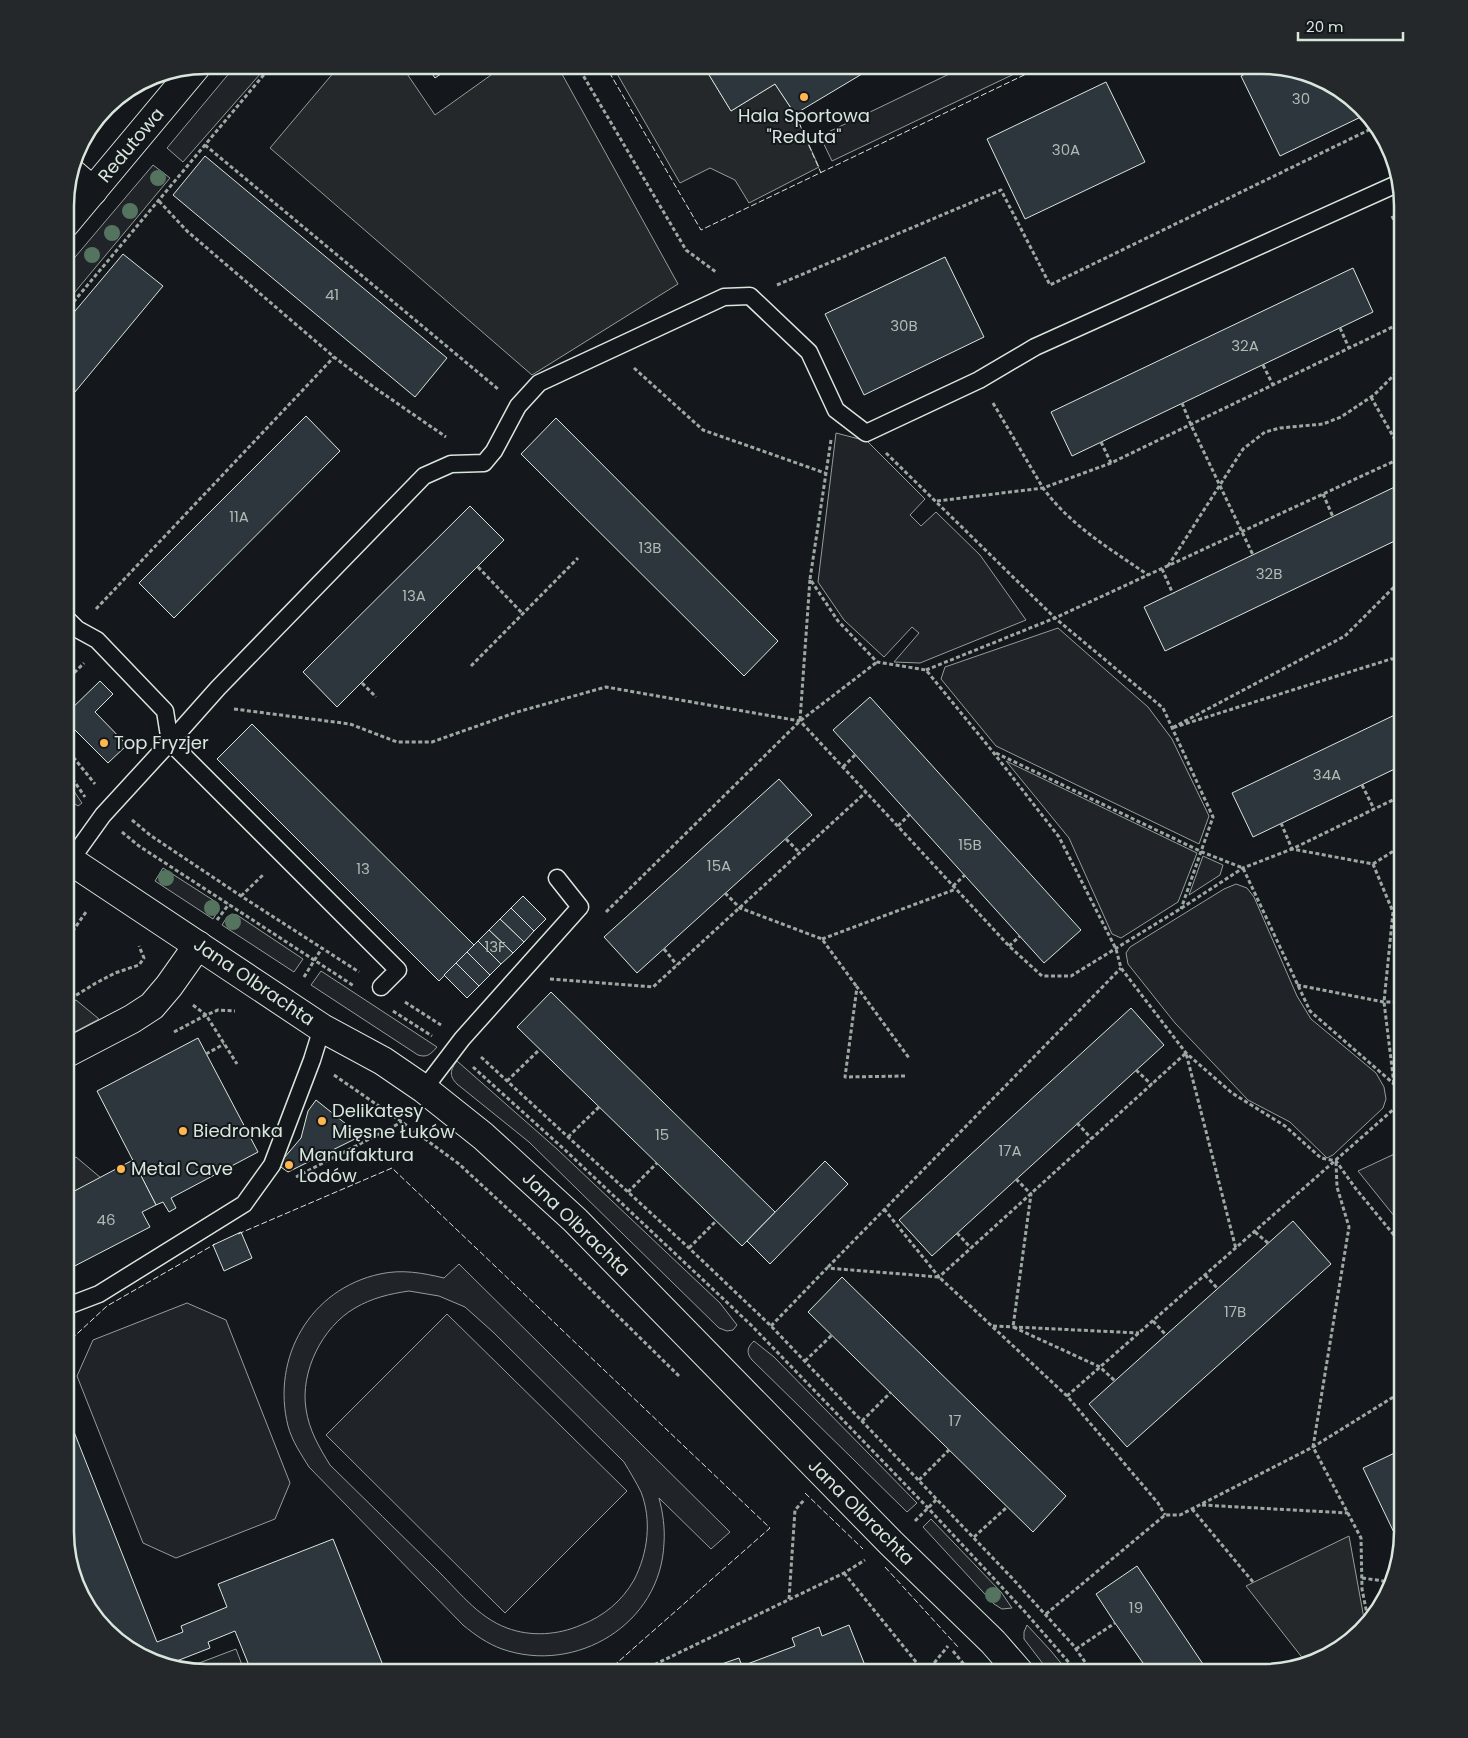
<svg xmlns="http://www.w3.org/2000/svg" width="1468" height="1738" viewBox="0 0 1468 1738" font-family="Poppins,sans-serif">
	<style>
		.green { fill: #202428; stroke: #939e99; fill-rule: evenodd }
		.parking { fill: #24282b; stroke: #939e99 }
		.building { fill: #2c363c; stroke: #d8e6dc }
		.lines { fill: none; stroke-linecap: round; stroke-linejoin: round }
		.service-casing { stroke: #d8e6dc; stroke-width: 19 }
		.minor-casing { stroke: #d8e6dc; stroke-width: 30 }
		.tertiary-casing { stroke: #d8e6dc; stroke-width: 30 }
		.path { stroke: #9da8a2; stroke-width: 3; stroke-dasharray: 4 2.5; stroke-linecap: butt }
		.service { stroke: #14181c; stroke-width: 16 }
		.minor { stroke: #14181c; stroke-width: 28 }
		.tertiary { stroke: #14181c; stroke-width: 28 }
		.fence { stroke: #d8e6dc; stroke-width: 1; stroke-dasharray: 6 2.5; stroke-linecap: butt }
		.tree { fill: #55745f }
		.poi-dot { fill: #ffb74d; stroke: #14181c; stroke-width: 2 }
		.labels { text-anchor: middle; stroke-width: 4; stroke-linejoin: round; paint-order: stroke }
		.number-label { font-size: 15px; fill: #adbab4 }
		.poi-label { font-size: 18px; fill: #d8e6dc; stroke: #14181c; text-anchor: start }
		.street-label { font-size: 18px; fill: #d8e6dc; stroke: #14181c }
		.rim { fill: none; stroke: #d8e6dc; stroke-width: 2.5 }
	</style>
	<rect width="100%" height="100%" fill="#14181c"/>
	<!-- green -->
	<g class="green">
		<path d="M236 65H268L183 162 167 148Z"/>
		<path d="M968 65H1033L832 161 820 136Z"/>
		<path d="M153 165 170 178 65 304V269Z"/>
		<path d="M836 433 867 441 925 499 910 515 921 526 936 512 980 555 1026 620 920 663 894 662 919 633 912 627 884 657 844 620 818 582Z"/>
		<path d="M1058 628 1148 707 1172 739 1209 816 1199 844 996 746 941 679 945 667Z"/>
		<path d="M1006 761 1197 853 1178 902 1121 938 1112 934 1069 838Z"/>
		<path d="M65 778 82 803 78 806 65 797Z"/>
		<path d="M1203 856 1223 865 1220 875 1189 895Z"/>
		<path d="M163 868 216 902 219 909 213 919 155 881Z"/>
		<path d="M1236 884 1247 888 1254 897 1297 996 1311 1019 1376 1073 1384 1087 1386 1099 1383 1108 1333 1155 1327 1158 1290 1122 1248 1100 1175 1023 1128 964 1126 953 1130 947 1224 889Z"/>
		<path d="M232 914 237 915 303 959 294 972 222 925 227 917Z"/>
		<path d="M321 971 437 1047C431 1054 427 1058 418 1055L311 985Z"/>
		<path d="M457 1061 557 1149 720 1303 737 1325 733 1330 727 1331 719 1328 529 1142 457 1084C449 1076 450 1070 457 1061Z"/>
		<path d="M1403 1150V1227L1358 1171Z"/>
		<path d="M459 1264 730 1532 711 1549 659 1498C663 1513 665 1528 664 1543 661 1624 576 1675 502 1649 488 1644 475 1635 463 1625L309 1467C301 1454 292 1441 288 1426 271 1358 310 1289 380 1274 402 1269 423 1273 444 1278ZM409 1291 439 1296 465 1307 493 1332 624 1462C630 1472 636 1482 641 1492 652 1520 648 1553 634 1580 622 1601 604 1616 581 1625 558 1635 531 1637 507 1628 477 1617 457 1589 435 1568 400 1534 365 1499 330 1465 319 1447 309 1430 306 1409 300 1372 322 1327 355 1308 372 1298 389 1294 409 1291Z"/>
		<path d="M187 1303 226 1320 290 1483 275 1519 176 1558 143 1543 77 1376 93 1340Z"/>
		<path d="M447 1314 627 1491 505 1613 326 1435Z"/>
		<path d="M754 1341 774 1357 917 1503 907 1512 752 1360C746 1353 747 1347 754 1341Z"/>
		<path d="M931 1519 1001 1592 1012 1608 1002 1609 994 1604 923 1527Z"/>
		<path d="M1027 1625 1051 1651 1069 1673H1050L1024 1639V1632Z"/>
		<path d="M236 1649 245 1673H206L186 1668Z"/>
	</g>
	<!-- parking -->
	<g class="parking">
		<path d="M340 65H401L435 115 505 65H557L678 284 532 375 270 148Z"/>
		<path d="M612 65H703L731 111 775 84 795 114 819 167 749 203 735 180 710 168 680 183Z"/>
		<path d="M76 1000 99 1019 65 1037V1006Z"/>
		<path d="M76 1157 101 1178 65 1196V1163Z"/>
		<path d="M1349 1536 1365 1624 1348 1644 1308 1665 1246 1586Z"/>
	</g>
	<!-- building -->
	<g class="building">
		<path d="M426 65H454L435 78Z"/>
		<path d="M703 65H877L795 114 775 84 731 111Z"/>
		<path d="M1263 65H1271L1332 84 1367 114 1280 156 1241 76Z"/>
		<path d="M1106 82 1145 162 1025 219 987 139Z"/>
		<path d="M205 156 447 358 415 397 173 195Z"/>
		<path d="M123 254 163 286 65 404V323Z"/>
		<path d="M945 257 984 337 864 395 825 314Z"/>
		<path d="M1353 268 1373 312 1072 456 1051 412Z"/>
		<path d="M306 416 340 451 174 618 139 583Z"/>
		<path d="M556 418 778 641 744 676 521 454Z"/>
		<path d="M1403 483V537L1165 651 1144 607Z"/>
		<path d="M470 506 504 540 337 707 303 672Z"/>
		<path d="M65 646 72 652 65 658Z"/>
		<path d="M100 681 113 694 95 712 127 745 108 763 65 720V715Z"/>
		<path d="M870 697 1081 930 1044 963 833 730Z"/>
		<path d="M1403 711V765L1253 837 1232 793Z"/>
		<path d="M252 724 474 945 439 981 217 759Z"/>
		<path d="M779 779 812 815 637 973 604 937Z"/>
		<path d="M523 896 546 919 534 931 511 908Z"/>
		<path d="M511 908 534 931 524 942 500 919Z"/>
		<path d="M500 919 524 942 513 953 489 930Z"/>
		<path d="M489 930 513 953 501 964 478 941Z"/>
		<path d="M478 941 501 964 490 975 467 952Z"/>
		<path d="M467 952 490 975 479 986 456 963Z"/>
		<path d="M456 963 479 986 467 998 444 975Z"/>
		<path d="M551 992 775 1212 742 1246 517 1027Z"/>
		<path d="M1131 1008 1164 1045 932 1256 899 1220Z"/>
		<path d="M198 1038 258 1152 171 1198 176 1208 169 1212 163 1202 156 1205 97 1091Z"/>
		<path d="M316 1100 361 1136 288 1172 278 1165 301 1138 308 1111Z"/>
		<path d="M133 1160 156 1205 142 1212 150 1227 65 1271V1196Z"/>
		<path d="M825 1161 848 1184 770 1264 747 1241Z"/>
		<path d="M1293 1221 1331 1264 1127 1447 1089 1404Z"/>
		<path d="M241 1232 252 1258 224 1271 213 1245Z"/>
		<path d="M842 1277 1066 1496 1033 1532 808 1312Z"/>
		<path d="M65 1409 157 1642 183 1632 181 1626 227 1607 218 1584 333 1539 386 1673H252L235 1631 208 1642 210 1648 169 1664 143 1658 94 1618 72 1577 65 1532Z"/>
		<path d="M1403 1449V1532L1400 1545 1363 1468Z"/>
		<path d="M1137 1566 1209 1673H1150L1115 1623 1096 1594Z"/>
		<path d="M849 1625 868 1673H715L713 1667 739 1658 742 1666 795 1646 792 1638 819 1627 822 1636Z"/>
	</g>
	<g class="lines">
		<defs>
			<g id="service">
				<path d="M65 617 77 629 97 640 165 711 170 742 103 815 70 861"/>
				<path d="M381 987 398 970 170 742 218 688 424 476 451 464 484 463 494 451 518 406 539 383 724 297 750 296 809 352 836 410 866 433 979 380 1035 347 1399 183"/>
				<path d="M424 1089 462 1039 580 907 557 878"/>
				<path d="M65 1307 99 1294 244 1204 272 1165 312 1060 322 1028"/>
			</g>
			<g id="minor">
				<path d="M72 173 93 191"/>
				<path d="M65 1054 132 1019 152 1006 169 986 198 945"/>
			</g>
			<g id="tertiary">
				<path d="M65 224 196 67"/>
				<path d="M65 857 322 1028 383 1061 424 1089 483 1136 575 1220 891 1543 993 1642 1020 1673"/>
			</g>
		</defs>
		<!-- service casing -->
		<use href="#service" class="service-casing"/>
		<!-- minor casing -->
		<use href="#minor" class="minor-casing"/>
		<!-- tertiary casing -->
		<use href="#tertiary" class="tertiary-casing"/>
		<!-- path -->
		<g class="path">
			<path d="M577 65 686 250 716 272"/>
			<path d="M205 145 498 389"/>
			<path d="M159 201 187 231 334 357 375 388 446 437"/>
			<path d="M1392 216 1403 240"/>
			<path d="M777 285 1001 190 1050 285 1377 126"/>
			<path d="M65 312 272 65"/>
			<path d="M1340 328 1349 348"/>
			<path d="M1263 365 1273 385"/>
			<path d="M634 368 703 430 825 473"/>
			<path d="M1371 397 1403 454"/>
			<path d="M993 403 1043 488C1071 526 1109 548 1148 575"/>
			<path d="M1182 403 1191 425 1253 555"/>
			<path d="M831 440 810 579 838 621 877 662 926 670 993 752 1059 837 1116 949 1121 968 1186 1053 1232 1093 1285 1126 1321 1158 1336 1161 1356 1189 1403 1246"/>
			<path d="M1101 442 1111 463"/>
			<path d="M886 453 1055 618 1163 708 1213 817 1181 909"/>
			<path d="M1323 494 1333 517"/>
			<path d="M937 501 1043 488 1111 463 1403 322"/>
			<path d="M1168 566 1243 449 1265 432 1280 428 1323 424 1341 417 1374 395 1403 366"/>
			<path d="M478 567 523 614"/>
			<path d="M1162 569 1173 594"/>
			<path d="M1403 578 1345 636 1172 728 1391 659H1403"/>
			<path d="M96 609 334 357"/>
			<path d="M471 666 578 558"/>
			<path d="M926 670 1055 618 1403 457"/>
			<path d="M65 682 84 663"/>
			<path d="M362 683 376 697"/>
			<path d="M234 709 350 724 397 742H432L517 712 606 687 800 721 1009 946 1042 976H1071L1180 909 1243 868 1292 849 1403 795"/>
			<path d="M800 720 810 579"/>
			<path d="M65 747 95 784"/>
			<path d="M996 753 1202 852 1243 868 1310 1011 1394 1084 1403 1104"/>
			<path d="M843 767 856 754"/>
			<path d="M65 768 85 797"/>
			<path d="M1362 785 1374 809"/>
			<path d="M65 804 74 810"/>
			<path d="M132 820 150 835 241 896 359 972"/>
			<path d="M1281 823 1292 849 1373 864 1393 912"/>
			<path d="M898 826 910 814"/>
			<path d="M122 832 139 846 354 986"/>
			<path d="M786 839 800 853"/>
			<path d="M1373 864 1403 845"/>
			<path d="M953 886 965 875"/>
			<path d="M725 893 740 908 822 939 857 987"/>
			<path d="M241 896 264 874"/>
			<path d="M606 912 800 721 877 662"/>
			<path d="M217 920 229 904"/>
			<path d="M822 939 956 889"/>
			<path d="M65 942 86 912"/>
			<path d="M1009 946 1020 936"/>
			<path d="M664 949 677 965"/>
			<path d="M304 977 322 948"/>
			<path d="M550 979 653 987 866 792"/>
			<path d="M1297 985 1384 1002H1403"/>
			<path d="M65 1002 96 983 115 973 139 965 144 958 139 946"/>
			<path d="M405 1002 441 1025"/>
			<path d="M193 1005 206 1015 218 1010 235 1011"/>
			<path d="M393 1011 432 1036"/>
			<path d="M174 1032 206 1015 237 1064"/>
			<path d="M206 1054 224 1044"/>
			<path d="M481 1057 689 1248 771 1326 1012 1578 1073 1645 1093 1673"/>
			<path d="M473 1067 565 1150 751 1325 928 1508 1026 1613 1078 1673"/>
			<path d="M1136 1070 1152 1085"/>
			<path d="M334 1075 402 1122 459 1164 522 1222 679 1376"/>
			<path d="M905 1076 845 1077 857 987 909 1058"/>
			<path d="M507 1081 540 1049"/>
			<path d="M1394 1084 1384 1002 1393 912 1403 911"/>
			<path d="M1077 1123 1092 1139"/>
			<path d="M568 1137 599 1107"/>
			<path d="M1336 1162 1337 1187 1349 1227 1313 1447 1361 1538 1362 1589 1368 1619"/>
			<path d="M296 1177 402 1122"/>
			<path d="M1016 1179 1031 1194 1013 1327 1100 1367 1115 1381"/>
			<path d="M628 1192 657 1163"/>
			<path d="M884 1209 939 1277 1186 1053 1236 1249"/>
			<path d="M1255 1232 1268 1243"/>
			<path d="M957 1233 971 1248"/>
			<path d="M689 1248 716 1221"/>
			<path d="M828 1267 1121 968"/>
			<path d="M1205 1275 1218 1289"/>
			<path d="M1153 1321 1166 1335"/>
			<path d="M771 1326 827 1268 939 1277 1067 1396 1158 1503 1165 1515"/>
			<path d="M993 1326 1139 1333"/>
			<path d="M805 1361 832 1335"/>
			<path d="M1067 1396 1403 1101"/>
			<path d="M862 1421 891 1392"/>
			<path d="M919 1480 949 1450"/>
			<path d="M1202 1505 1348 1513"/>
			<path d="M1192 1509 1253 1582"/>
			<path d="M915 1521 937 1499"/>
			<path d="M974 1537 1007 1507"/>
			<path d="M844 1573 925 1673"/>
			<path d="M1362 1578 1391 1582"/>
			<path d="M789 1599 795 1510 805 1499"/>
			<path d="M1046 1614 1165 1515H1180L1313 1447 1403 1391"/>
			<path d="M1076 1649 1115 1623"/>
			<path d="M953 1651 971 1673"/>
			<path d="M637 1673 844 1573 865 1560"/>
			<path d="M926 1673 948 1646"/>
		</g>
		<!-- service -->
		<use href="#service" class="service"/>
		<!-- minor -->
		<use href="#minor" class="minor"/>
		<!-- tertiary -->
		<use href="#tertiary" class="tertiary"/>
		<!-- fence -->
		<g class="fence">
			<path d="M605 65 701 230 1045 65"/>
			<path d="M795 114 821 173"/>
			<path d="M238 1234 392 1168 770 1528 610 1669 599 1673"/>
			<path d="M65 1345 107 1306 215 1244"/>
			<path d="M805 1493 863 1549"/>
			<path d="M885 1567 958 1647"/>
		</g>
	</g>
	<!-- trees -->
	<g class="tree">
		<circle cx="158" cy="178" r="8"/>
		<circle cx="130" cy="211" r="8"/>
		<circle cx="112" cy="233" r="8"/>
		<circle cx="92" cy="255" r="8"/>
		<circle cx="166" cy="878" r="8"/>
		<circle cx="212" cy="908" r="8"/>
		<circle cx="233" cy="922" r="8"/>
		<circle cx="993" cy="1595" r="8"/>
	</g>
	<!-- markers -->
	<g class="poi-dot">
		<circle cx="804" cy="97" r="5"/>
		<circle cx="104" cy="743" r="5"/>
		<circle cx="322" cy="1121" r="5"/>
		<circle cx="183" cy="1131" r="5"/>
		<circle cx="289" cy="1165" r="5"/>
		<circle cx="121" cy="1169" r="5"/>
	</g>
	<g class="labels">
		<!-- number labels -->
		<g class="number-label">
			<text x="1301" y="104">30</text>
			<text x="1066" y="155">30A</text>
			<text x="332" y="300">41</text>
			<text x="904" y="331">30B</text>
			<text x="1245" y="351">32A</text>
			<text x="239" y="522">11A</text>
			<text x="650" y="553">13B</text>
			<text x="1269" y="579">32B</text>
			<text x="414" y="601">13A</text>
			<text x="1327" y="780">34A</text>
			<text x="970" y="850">15B</text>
			<text x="719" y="871">15A</text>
			<text x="363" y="874">13</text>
			<text x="495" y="952">13F</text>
			<text x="662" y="1140">15</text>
			<text x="1010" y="1156">17A</text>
			<text x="106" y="1225">46</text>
			<text x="1235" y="1317">17B</text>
			<text x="955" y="1426">17</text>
			<text x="1136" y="1613">19</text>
		</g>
		<!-- poi labels -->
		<g class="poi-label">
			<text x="804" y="122" text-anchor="middle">Hala Sportowa<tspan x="804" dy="21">"Reduta"</tspan></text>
			<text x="114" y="749">Top Fryzjer</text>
			<text x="332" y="1117">Delikatesy<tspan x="332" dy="21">Mięsne Łuków</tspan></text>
			<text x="193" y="1137">Biedronka</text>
			<text x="299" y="1161">Manufaktura<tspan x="299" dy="21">Lodów</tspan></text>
			<text x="131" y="1175">Metal Cave</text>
		</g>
		<!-- street labels -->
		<g class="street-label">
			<text transform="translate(131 145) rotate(-50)" y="6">Redutowa</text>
			<text transform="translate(254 982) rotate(34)" y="6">Jana Olbrachta</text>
			<text transform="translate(576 1224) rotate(44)" y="6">Jana Olbrachta</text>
			<text transform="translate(861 1512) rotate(45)" y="6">Jana Olbrachta</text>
		</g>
	</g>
	<!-- crop -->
	<path d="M0 0H1468V1738H0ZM206 74H1262A132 132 0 0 1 1394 206V1532A132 132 0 0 1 1262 1664H206A132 132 0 0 1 74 1532V206A132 132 0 0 1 206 74Z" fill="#24282b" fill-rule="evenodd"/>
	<path class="rim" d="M206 74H1262A132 132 0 0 1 1394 206V1532A132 132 0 0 1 1262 1664H206A132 132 0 0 1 74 1532V206A132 132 0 0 1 206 74Z"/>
	<!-- scale -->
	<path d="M1298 32v8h105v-8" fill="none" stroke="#d8e6dc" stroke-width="2.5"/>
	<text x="1306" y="32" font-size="15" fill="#d8e6dc" stroke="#14181c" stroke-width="4" paint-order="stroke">20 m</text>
</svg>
